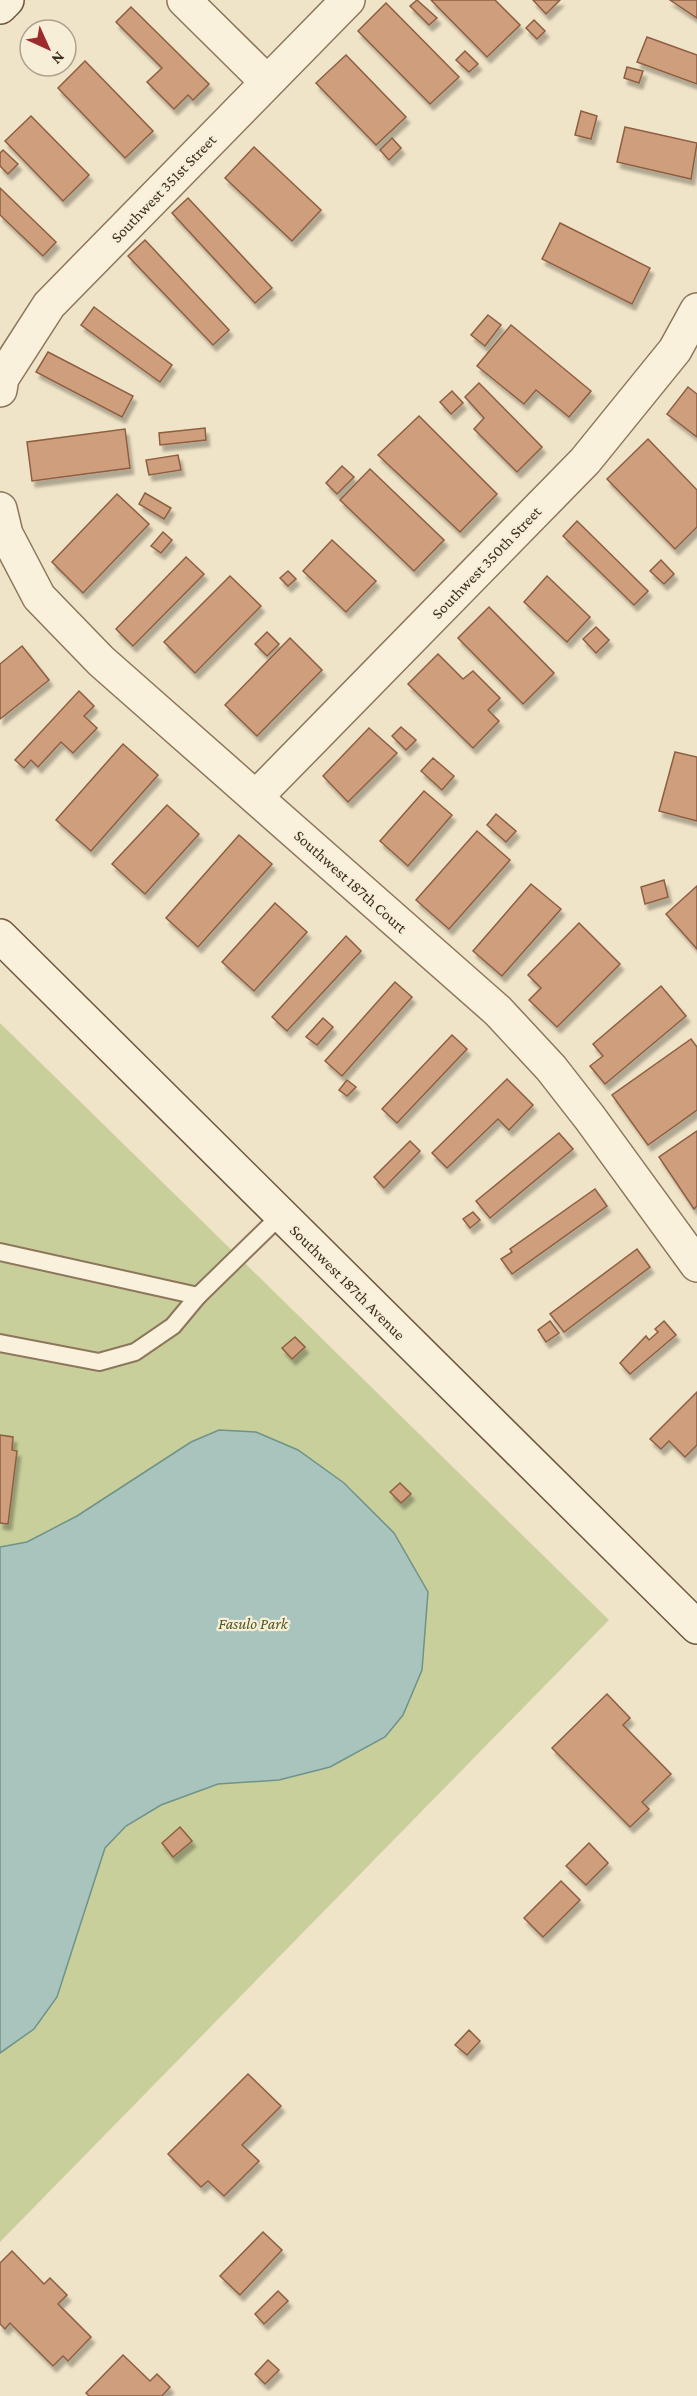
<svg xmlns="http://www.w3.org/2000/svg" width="697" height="2396" viewBox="0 0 697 2396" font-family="'Crimson Pro',serif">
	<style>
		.green { fill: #c9cf9b }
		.water { fill: #a9c4bc; stroke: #6f938a; stroke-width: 1.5 }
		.building { fill: #cf9f7d; stroke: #8d5f41; stroke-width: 1.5; filter: url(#shadow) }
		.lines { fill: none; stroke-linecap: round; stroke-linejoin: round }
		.lane-casing { stroke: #8d765c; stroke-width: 20 }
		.street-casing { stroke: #8d765c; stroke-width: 36 }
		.secondary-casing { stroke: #6f573f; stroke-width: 36 }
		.lane { stroke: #faf1dc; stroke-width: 16 }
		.street { stroke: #faf1dc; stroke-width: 33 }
		.secondary { stroke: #faf1dc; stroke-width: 33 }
		.labels { text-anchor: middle; stroke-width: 4.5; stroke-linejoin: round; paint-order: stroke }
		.street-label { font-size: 16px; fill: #3d2e20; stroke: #f7eed8 }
		.park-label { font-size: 16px; font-style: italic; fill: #4d5a26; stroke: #f7eed8 }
	</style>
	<defs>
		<filter id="shadow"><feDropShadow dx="3.5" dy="6" stdDeviation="1.5" flood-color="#0004"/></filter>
	</defs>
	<rect width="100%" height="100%" fill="#f0e4c8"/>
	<!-- green -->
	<path class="green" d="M0 1023 609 1620 0 2242Z"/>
	<!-- water -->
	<path class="water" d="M219 1430 256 1432 298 1450 344 1483 394 1533 428 1592 422 1670 403 1715 385 1737 330 1767 279 1780 218 1784 161 1805 126 1826 105 1848 57 1997 34 2029 0 2053V1547L27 1542 77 1516 191 1442Z"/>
	<!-- building -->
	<g class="building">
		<path d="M417 0 437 18 429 25 410 6Z"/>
		<path d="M431 0H495L520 25 487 57Z"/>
		<path d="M533 0H560L546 14Z"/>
		<path d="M670 0H697V18Z"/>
		<path d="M386 3 459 77 430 104 358 31Z"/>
		<path d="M131 7 209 84 193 100 188 95 174 109 147 82 162 68 116 22Z"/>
		<path d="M534 20 545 31 537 39 526 28Z"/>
		<path d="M647 37 697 55V84L637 62Z"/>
		<path d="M465 51 478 64 469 72 456 60Z"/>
		<path d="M346 55 406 117 376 145 316 83Z"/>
		<path d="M85 61 153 131 125 158 58 88Z"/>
		<path d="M627 67 643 71 639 83 624 78Z"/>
		<path d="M581 111 597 116 591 139 575 135Z"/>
		<path d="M31 116 89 175 63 201 5 141Z"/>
		<path d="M625 127 697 143 691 179 617 162Z"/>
		<path d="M392 138 401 148 389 160 380 150Z"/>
		<path d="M254 147 321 210 292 241 225 178Z"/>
		<path d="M3 150 18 164 8 174 0 166V153Z"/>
		<path d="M0 188 56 242 43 256 0 215Z"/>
		<path d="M188 198 272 288 255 303 172 213Z"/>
		<path d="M560 223 650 268 632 304 542 259Z"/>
		<path d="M145 240 229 330 213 345 128 256Z"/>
		<path d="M94 307 172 365 160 382 81 325Z"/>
		<path d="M488 315 501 325 485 346 471 335Z"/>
		<path d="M511 325 591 391 569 417 536 390 524 404 477 366Z"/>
		<path d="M48 352 133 396 122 417 36 372Z"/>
		<path d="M479 383 542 447 517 472 474 429 484 418 465 397Z"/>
		<path d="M688 387 697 394V437L667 414Z"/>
		<path d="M452 391 463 403 451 414 440 402Z"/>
		<path d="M419 416 497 494 460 532 378 455Z"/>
		<path d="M205 428 206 440 160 445 159 433Z"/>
		<path d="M125 429 130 468 32 481 27 442Z"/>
		<path d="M648 439 697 490V527L675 549 607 479Z"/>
		<path d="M178 455 181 470 149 475 146 460Z"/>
		<path d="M342 466 354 477 337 494 326 483Z"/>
		<path d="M370 469 444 540 414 571 340 500Z"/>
		<path d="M145 493 171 508 164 519 139 504Z"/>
		<path d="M117 494 149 524 83 593 52 562Z"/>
		<path d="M577 521 648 591 634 605 563 536Z"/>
		<path d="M163 532 172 540 161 553 151 546Z"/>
		<path d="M332 540 376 581 346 612 303 571Z"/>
		<path d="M186 557 204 574 133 646 116 629Z"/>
		<path d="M661 560 674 574 664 584 650 571Z"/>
		<path d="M288 571 296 579 288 586 280 578Z"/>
		<path d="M230 576 261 606 195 673 164 642Z"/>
		<path d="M547 576 590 617 567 642 524 602Z"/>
		<path d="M489 607 554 673 523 704 458 638Z"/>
		<path d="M596 627 609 640 596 653 583 639Z"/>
		<path d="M267 632 279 644 267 656 255 644Z"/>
		<path d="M290 638 322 670 257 736 225 705Z"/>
		<path d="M22 646 49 680 0 719V664Z"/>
		<path d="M438 654 463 679 473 671 500 698 488 710 499 721 473 748 408 684Z"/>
		<path d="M79 691 94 706 84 716 97 728 73 753 61 742 38 767 31 760 24 768 15 760Z"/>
		<path d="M401 727 416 740 406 750 392 736Z"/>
		<path d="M369 728 397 753 348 802 323 776Z"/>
		<path d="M123 744 158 775 91 851 56 820Z"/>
		<path d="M675 752 697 757V821L659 811Z"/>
		<path d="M433 758 454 776 442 790 421 771Z"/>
		<path d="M424 791 452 815 408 866 380 841Z"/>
		<path d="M167 805 199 834 145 894 112 864Z"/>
		<path d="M496 814 516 831 506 842 487 825Z"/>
		<path d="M477 831 510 860 449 929 416 900Z"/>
		<path d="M239 835 272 864 198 947 166 918Z"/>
		<path d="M664 880 668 897 645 904 641 887Z"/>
		<path d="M531 884 561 909 502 976 473 951Z"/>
		<path d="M697 886V949L666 914Z"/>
		<path d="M275 903 307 932 254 991 222 962Z"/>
		<path d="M579 923 620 964 557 1027 529 1000 541 988 528 975Z"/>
		<path d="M346 936 361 951 287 1031 272 1017Z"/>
		<path d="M395 982 412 997 342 1076 325 1061Z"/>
		<path d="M661 986 686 1016 605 1084 590 1066 603 1056 593 1044Z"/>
		<path d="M323 1018 333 1027 317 1045 306 1037Z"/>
		<path d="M452 1035 467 1049 397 1123 382 1109Z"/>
		<path d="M691 1039 697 1047V1110L648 1145 612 1095Z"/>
		<path d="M507 1079 533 1105 509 1130 498 1119 447 1168 432 1153Z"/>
		<path d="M347 1080 356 1087 347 1096 339 1090Z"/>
		<path d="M697 1131V1206L694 1209 659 1157Z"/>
		<path d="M559 1133 573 1149 490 1218 476 1201Z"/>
		<path d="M410 1141 420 1151 384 1188 374 1177Z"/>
		<path d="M595 1189 607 1206 512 1274 501 1259 512 1252 510 1249Z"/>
		<path d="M473 1212 480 1220 470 1228 463 1219Z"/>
		<path d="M637 1249 650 1267 564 1332 550 1314Z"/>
		<path d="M550 1321 559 1333 546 1342 538 1330Z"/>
		<path d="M664 1321 676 1335 630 1374 620 1363 646 1336 649 1340 658 1332 655 1329Z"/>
		<path d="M295 1337 305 1347 292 1359 282 1348Z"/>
		<path d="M697 1392V1445L685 1457 669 1441 661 1449 650 1439Z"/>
		<path d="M0 1435 13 1437 12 1450 17 1451 8 1524 0 1523Z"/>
		<path d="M400 1483 411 1494 401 1503 390 1492Z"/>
		<path d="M607 1694 630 1718 623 1725 671 1774 642 1802 649 1809 630 1827 552 1748Z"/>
		<path d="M180 1827 192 1841 173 1857 162 1843Z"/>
		<path d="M589 1843 608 1863 586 1885 566 1866Z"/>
		<path d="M561 1881 580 1900 543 1937 524 1918Z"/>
		<path d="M469 2030 480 2041 467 2055 455 2045Z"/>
		<path d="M248 2074 281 2106 242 2145 259 2161 224 2196 208 2181 201 2187 168 2154Z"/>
		<path d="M263 2232 282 2250 240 2295 220 2276Z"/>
		<path d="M12 2251 44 2284 50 2278 67 2295 58 2304 91 2337 68 2361 63 2356 53 2366 10 2323 5 2329 0 2324V2263Z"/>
		<path d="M278 2291 288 2301 264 2324 255 2314Z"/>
		<path d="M123 2355 150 2381 157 2374 170 2387 162 2396H89L86 2393Z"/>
		<path d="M268 2360 279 2370 265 2384 255 2374Z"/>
	</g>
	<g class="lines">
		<defs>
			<g id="lane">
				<path d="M0 1252 198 1296"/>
				<path d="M0 1343 99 1362 135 1352 173 1326 198 1296 281 1215"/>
			</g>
			<g id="street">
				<path d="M184 0 267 82"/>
				<path d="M0 390 2 378 49 305 348 0"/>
				<path d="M0 509 6 534 39 597 101 661 498 1011 551 1068 590 1118 697 1265"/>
				<path d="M256 797 585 461 675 350 697 310"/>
			</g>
			<g id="secondary">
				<path d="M0 7 7 0"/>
				<path d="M0 936 697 1627"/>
			</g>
		</defs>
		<!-- lane casing -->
		<use href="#lane" class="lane-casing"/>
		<!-- street casing -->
		<use href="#street" class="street-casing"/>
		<!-- secondary casing -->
		<use href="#secondary" class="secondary-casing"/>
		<!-- lane -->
		<use href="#lane" class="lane"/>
		<!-- street -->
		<use href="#street" class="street"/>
		<!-- secondary -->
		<use href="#secondary" class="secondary"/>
	</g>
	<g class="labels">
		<!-- street labels -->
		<g class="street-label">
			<text transform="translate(163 188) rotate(-46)" y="6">Southwest 351st Street</text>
			<text transform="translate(486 562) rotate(-46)" y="6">Southwest 350th Street</text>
			<text transform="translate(351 881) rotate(42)" y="6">Southwest 187th Court</text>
			<text transform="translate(348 1282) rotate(45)" y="6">Southwest 187th Avenue</text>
		</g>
		<!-- park labels -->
		<g class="park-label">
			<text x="253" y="1629">Fasulo Park</text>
		</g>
	</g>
	<!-- north arrow -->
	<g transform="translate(48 48) rotate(135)"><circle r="28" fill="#f7eed8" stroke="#ada18e" stroke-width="1.5"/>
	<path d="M0-4.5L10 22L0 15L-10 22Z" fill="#9e2a2b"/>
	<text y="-9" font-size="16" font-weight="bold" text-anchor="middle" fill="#3d2e20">N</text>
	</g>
</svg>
